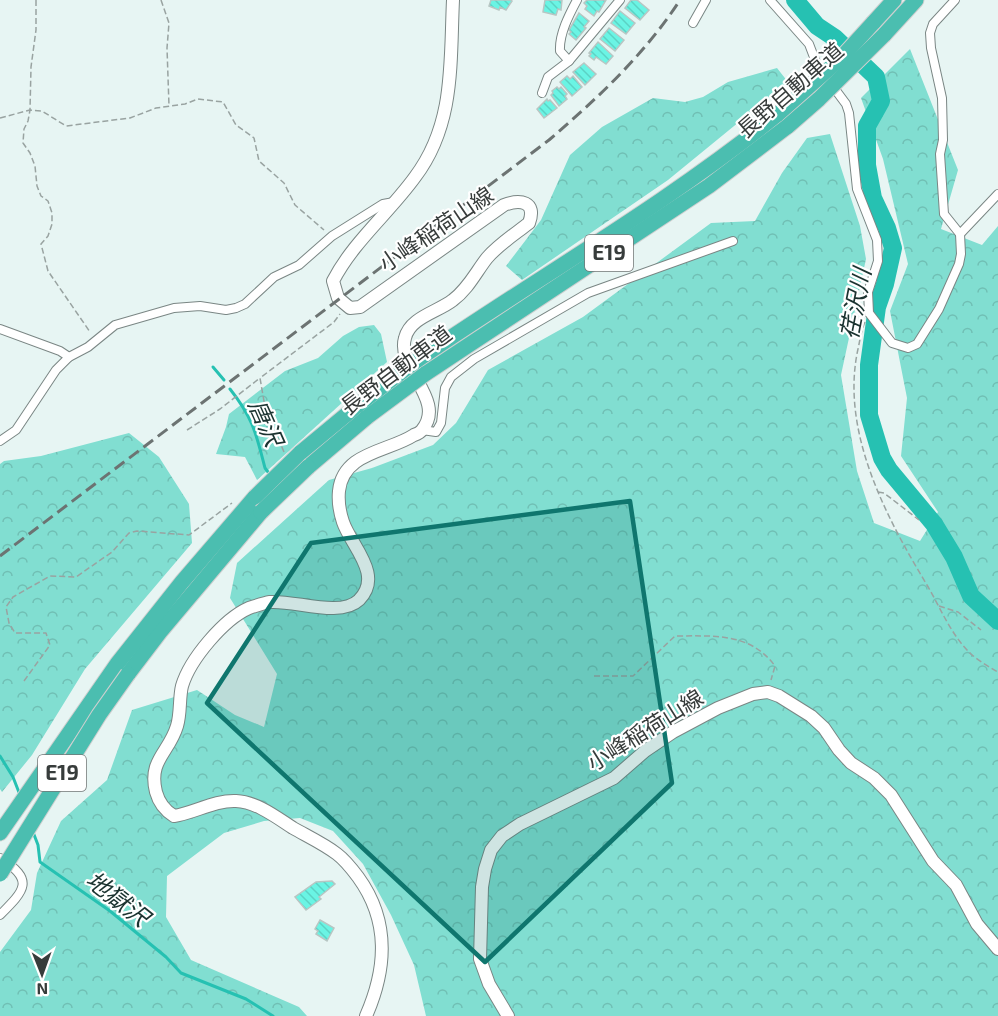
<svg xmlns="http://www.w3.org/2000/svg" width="998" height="1016" viewBox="0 0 998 1016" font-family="'Exo 2','Noto Sans JP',sans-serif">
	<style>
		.forest { fill: url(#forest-crowns) }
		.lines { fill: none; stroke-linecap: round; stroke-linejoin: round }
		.stream { stroke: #26c1b2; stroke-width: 3 }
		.river { stroke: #26c1b2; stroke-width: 18 }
		.building { fill: url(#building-back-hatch); stroke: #b8c6c3; stroke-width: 1.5 }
		.street-casing { stroke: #7a8684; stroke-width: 10 }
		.secondary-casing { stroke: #7a8684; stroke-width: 14 }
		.highway-casing { stroke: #cfd0d0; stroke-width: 17 }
		.path { stroke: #99a3a1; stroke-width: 1.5; stroke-dasharray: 6 3; stroke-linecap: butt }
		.street { stroke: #fff; stroke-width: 8 }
		.secondary { stroke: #fff; stroke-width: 12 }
		.highway { stroke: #4bbeb0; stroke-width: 15 }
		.rail { stroke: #6c7372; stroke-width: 3; stroke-dasharray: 12 6; stroke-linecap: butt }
		.highway-bridge-casing { stroke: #cfd0d0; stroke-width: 17; stroke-linecap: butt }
		.highway-bridge { stroke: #4bbeb0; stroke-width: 15 }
		.marked { fill: #0f766e; fill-opacity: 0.2; stroke: #0f766e; stroke-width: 4.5; stroke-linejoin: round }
		.labels { text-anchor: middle; stroke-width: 4.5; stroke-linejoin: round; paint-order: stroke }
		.shield { fill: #fff; stroke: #737676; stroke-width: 1.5 }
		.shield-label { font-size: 21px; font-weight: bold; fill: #373c3b }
		.street-label { font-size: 22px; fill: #373c3b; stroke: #fff }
		.water-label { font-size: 24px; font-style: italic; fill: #1b3330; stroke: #fff }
	</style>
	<defs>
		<pattern id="forest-crowns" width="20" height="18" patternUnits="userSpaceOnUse" patternTransform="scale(1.5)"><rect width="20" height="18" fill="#81ded1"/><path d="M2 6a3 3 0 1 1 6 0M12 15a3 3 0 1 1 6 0" fill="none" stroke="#70bfb4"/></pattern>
		<pattern id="building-back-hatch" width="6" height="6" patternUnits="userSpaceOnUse" patternTransform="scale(1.5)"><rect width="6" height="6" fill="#6af4e4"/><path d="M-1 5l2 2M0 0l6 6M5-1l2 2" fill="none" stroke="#5cd2c4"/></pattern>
	</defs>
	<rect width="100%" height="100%" fill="#e7f5f3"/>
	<!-- forest -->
	<g class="forest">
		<path d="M910 49 958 170 941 229 982 245 998 226V1016H426L414 965 391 915 363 864 333 831 300 818 264 821 224 833 167 876 166 917 191 960 299 1007 307 1016H0V952L31 910 37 873 61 821 107 780 132 710 197 690 235 715 264 727 277 674 230 598 237 563 329 480 372 468 433 445 456 423 488 370 583 317 711 223 755 221 782 173 807 138 830 134 860 226 866 259 841 375 857 471 874 523 920 541 938 512 901 456 907 398 890 311 908 264 883 159 861 98Z"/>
		<path d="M777 68 788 82 668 180 522 280 506 266 541 220 570 155 602 127 653 98 685 102 703 97 728 82Z"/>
		<path d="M374 325 381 334 387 362 257 480 245 457 216 454 226 427 229 414 285 371 318 358 343 336 359 327Z"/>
		<path d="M129 433 159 457 189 504 192 543 85 669 32 755 2 792 0 789V464L4 461 41 456Z"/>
	</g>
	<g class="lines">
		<!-- stream -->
		<g class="stream">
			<path d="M213 367 224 380"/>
			<path d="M230 389C253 418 256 433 265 468L268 472"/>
			<path d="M0 756 13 777 20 795"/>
			<path d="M33 832 38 845 40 862 110 911 166 957 181 973 246 999 273 1016"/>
		</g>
		<!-- river -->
		<path class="river" d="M795 0 817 26 835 38 876 77 881 101 867 126V165L873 198 887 228 893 248 885 284 877 307 869 365V415L882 458 889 470 934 524 954 557 971 596 998 621"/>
	</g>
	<!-- building -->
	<g class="building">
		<path d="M491 0H511L512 1 506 10 500 7 499 10 489 6Z"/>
		<path d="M545 0H562L561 10 558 9 556 15 543 12Z"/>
		<path d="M587 0H606L599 12 597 11 594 16 585 9 587 6 584 3Z"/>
		<path d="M631 0H637L649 10 640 20 625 8Z"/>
		<path d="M620 11 635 23 626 34 611 23Z"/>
		<path d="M579 13 589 21 584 27 586 28 576 40 569 34 571 32 569 30Z"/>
		<path d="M609 28 624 40 615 51 600 39Z"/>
		<path d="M598 42 613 56 606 64 596 57 594 60 589 56 591 54 589 53Z"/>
		<path d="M584 63 596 74 585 85 573 72Z"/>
		<path d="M567 76 570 79 573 76 582 87 572 96 560 82Z"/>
		<path d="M557 87 559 89 561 87 567 94 565 96 567 99 559 106 551 95 553 93 552 91Z"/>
		<path d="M547 99 548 101 550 100 557 108 544 118 537 109Z"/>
		<path d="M332 881 335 884 319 897 321 899 306 910 295 897 316 882Z"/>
		<path d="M320 920 334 928 327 941 316 934 318 931 315 929Z"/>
	</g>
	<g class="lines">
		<defs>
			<g id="street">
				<path d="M770 0 809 44 817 65 846 104 849 113 857 189 877 240 878 261 868 292 869 313 892 343 908 348 917 344 939 309 959 264 961 254 960 234 944 214 940 154 943 140 942 98 931 48 930 33 933 24 955 0"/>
				<path d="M693 23 706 0"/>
				<path d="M569 61 620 0"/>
				<path d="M542 93 548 77 569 61 560 51C559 34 569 15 577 0"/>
				<path d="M960 234 998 194"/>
				<path d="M0 329 60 351 69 357"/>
				<path d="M422 430 436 432 441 423 445 388 451 377 474 359 588 293 733 241"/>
				<path d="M0 441 16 430 56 370 69 357 88 347 115 325 174 308 200 306 226 310 236 308 245 304 274 277 299 265 332 236 383 204 394 202"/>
				<path d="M0 858C35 880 25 890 0 915"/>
			</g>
			<g id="secondary">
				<path d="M366 1016C387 968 390 921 358 877 352 869 345 860 337 854 324 844 307 836 293 828 276 817 257 802 236 801 215 800 194 813 174 816 164 810 159 803 156 792 148 760 169 753 177 726 181 713 179 698 182 686 190 659 224 619 249 608 255 606 264 603 270 602 295 600 340 618 359 600 384 575 351 546 343 522 340 513 338 501 339 491 343 452 388 452 414 435 417 434 420 433 422 430 447 400 396 369 405 338 410 317 438 312 453 300 468 289 476 272 487 258 498 245 515 234 529 223 537 201 520 199 504 205L360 307 350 308 338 298 333 281C353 242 389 213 415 177 455 124 450 63 453 0"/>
				<path d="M508 1016 489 984 480 959 482 887 485 869 491 850 502 836 520 824 614 778 645 751 673 732 718 708 753 694 768 692 779 696 811 716 824 728 839 750 851 763 874 778 891 795 933 861 956 885 977 924 998 949"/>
			</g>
			<g id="highway">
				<path d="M873 23 894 0"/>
				<path d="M884 35 916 0"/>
				<path d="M416 361C537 278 664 206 778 114"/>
				<path d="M425 374 709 186 788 126"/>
				<path d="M300 453 358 405"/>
				<path d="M308 467 367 417"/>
				<path d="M128 674 160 632 261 512"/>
				<path d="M0 833 117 664 182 582 255 497"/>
			</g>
		</defs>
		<!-- street casing -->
		<use href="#street" class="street-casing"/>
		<!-- secondary casing -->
		<use href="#secondary" class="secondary-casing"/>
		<!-- highway casing -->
		<use href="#highway" class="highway-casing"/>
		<!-- path -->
		<g class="path">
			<path d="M36 0V30L31 67 30 110 28 121 24 129 23 143 30 153 35 166 37 186 41 196 48 201 52 213V224L48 236 41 244 48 271 90 332"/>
			<path d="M161 0 169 23 167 48 169 106"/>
			<path d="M0 118 30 110 42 111 66 126 130 118 156 108 185 104 198 99 223 102 236 125 254 138 259 161 284 183 295 205 324 230"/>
			<path d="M865 322C861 331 860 340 858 349 840 431 886 517 927 585 941 609 951 635 971 654 979 661 989 667 998 672"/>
			<path d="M187 430 220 409 260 378"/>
			<path d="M284 452 265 407 260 378 334 322 340 314"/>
			<path d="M878 492 884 493 919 520"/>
			<path d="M939 606 958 612 981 630"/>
			<path d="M594 676H633L675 636C713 636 750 632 775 666L771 680"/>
			<path d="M24 681 50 645 46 633H15L9 623 6 607 13 597 50 576 76 577 112 552 129 533 137 531 189 535 232 503"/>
		</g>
		<!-- street -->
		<use href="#street" class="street"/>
		<!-- secondary -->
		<use href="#secondary" class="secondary"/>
		<!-- highway -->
		<use href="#highway" class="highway"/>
		<!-- rail -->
		<path class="rail" d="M0 556 549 140C598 98 645 54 680 0"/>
		<defs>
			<g id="highway-bridge">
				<path d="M778 114 842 57 873 23"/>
				<path d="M788 126 819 99 884 35"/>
				<path d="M358 405 416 361"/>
				<path d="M367 417 425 374"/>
				<path d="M255 497 300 453"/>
				<path d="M261 512 308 467"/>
				<path d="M0 874 99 715 128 674"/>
			</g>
		</defs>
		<!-- highway-bridge casing -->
		<use href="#highway-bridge" class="highway-bridge-casing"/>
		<!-- highway-bridge -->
		<use href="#highway-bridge" class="highway-bridge"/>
	</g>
	<!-- marked area -->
	<path class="marked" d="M630 501 672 783 485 962 207 703 311 543Z"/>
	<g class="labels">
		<!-- shield labels -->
		<g class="shield">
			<rect x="585" y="235" width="48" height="36" rx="4.5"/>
			<rect x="38" y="755" width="48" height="36" rx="4.5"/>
		</g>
		<g class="shield-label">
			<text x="609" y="260">E19</text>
			<text x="62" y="780">E19</text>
		</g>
		<!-- street labels -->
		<g class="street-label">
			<text transform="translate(790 90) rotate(-41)" y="8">長野自動車道</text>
			<text transform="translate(436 229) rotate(-34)" y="8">小峰稲荷山線</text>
			<text transform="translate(396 370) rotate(-37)" y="8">長野自動車道</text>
			<text transform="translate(645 730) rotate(-32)" y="8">小峰稲荷山線</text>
		</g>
		<!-- water labels -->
		<g class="water-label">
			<text transform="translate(856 304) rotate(-79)" y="8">荏沢川</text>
			<text transform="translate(265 423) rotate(66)" y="8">唐沢</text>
			<text transform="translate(117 899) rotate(38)" y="8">地獄沢</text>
		</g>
	</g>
	<!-- north arrow -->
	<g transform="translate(42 974) rotate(179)" stroke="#ffffff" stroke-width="4.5" paint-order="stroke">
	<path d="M0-4.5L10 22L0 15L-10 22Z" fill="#373c3b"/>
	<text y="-9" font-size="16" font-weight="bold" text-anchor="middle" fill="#373c3b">N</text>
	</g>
</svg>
